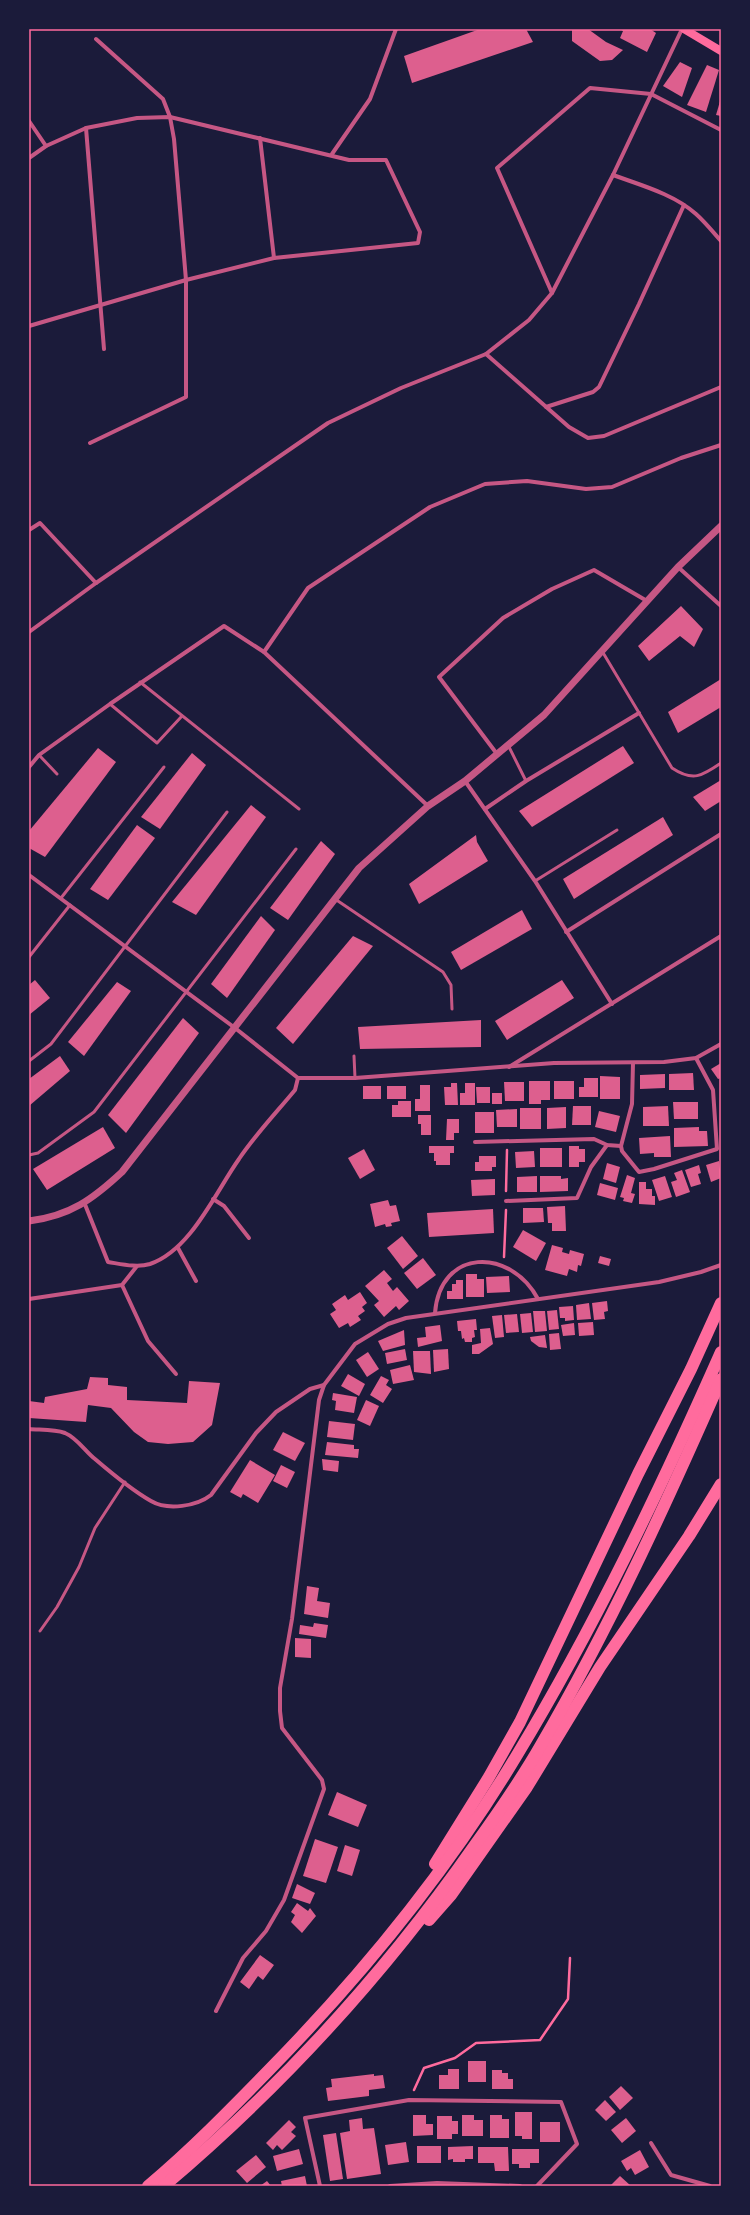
<svg xmlns="http://www.w3.org/2000/svg" width="750" height="2215" viewBox="0 0 750 2215" font-family="Inter,sans-serif">
	<style>
		.building { fill: #dd5f8e }
		.lines { fill: none; stroke-linecap: round; stroke-linejoin: round }
		.path { stroke: #ff6b9d; stroke-width: 2.5 }
		.service { stroke: #c65784; stroke-width: 3 }
		.minor { stroke: #c65784; stroke-width: 4 }
		.tertiary { stroke: #c65784; stroke-width: 7 }
		.secondary { stroke: #ff6b9d; stroke-width: 8 }
		.motorway { stroke: #ff6b9d; stroke-width: 12 }
		.neatline { fill: none; stroke: #ff6b9d; stroke-width: 1.5 }
	</style>
	<rect width="100%" height="100%" fill="#1b1b3a"/>
	<!-- building -->
	<g class="building">
		<path d="M480 29H526L533 42 412 83 404 56Z"/>
		<path d="M572 29H588L606 42 623 50 612 60 600 61 572 41Z"/>
		<path d="M620 29H650L656 33 647 52 620 38 623 31Z"/>
		<path d="M680 62 692 68 682 97 663 86Z"/>
		<path d="M707 65 719 70 706 112 687 105Z"/>
		<path d="M721 98V116L716 115Z"/>
		<path d="M681 606 703 629 694 647 680 636 649 661 638 646Z"/>
		<path d="M721 679V707L678 733 668 712Z"/>
		<path d="M623 746 634 763 532 827 519 811Z"/>
		<path d="M98 748 116 762 45 857 29 848V831Z"/>
		<path d="M192 753 206 765 160 829 141 817Z"/>
		<path d="M721 780V801L705 811 693 797Z"/>
		<path d="M251 805 266 817 196 915 172 902Z"/>
		<path d="M663 817 673 835 574 899 563 879Z"/>
		<path d="M137 825 155 838 108 900 90 889Z"/>
		<path d="M476 835 477 842 488 861 419 904 409 884Z"/>
		<path d="M321 841 335 854 288 920 270 908Z"/>
		<path d="M522 910 532 929 461 970 451 952Z"/>
		<path d="M261 916 275 930 227 998 211 984Z"/>
		<path d="M353 936 373 946 293 1044 276 1028Z"/>
		<path d="M35 980 50 998 29 1015V985Z"/>
		<path d="M562 980 574 998 507 1040 495 1021Z"/>
		<path d="M117 982 131 991 84 1056 68 1042Z"/>
		<path d="M183 1018 199 1033 126 1133 108 1115Z"/>
		<path d="M481 1020V1047L360 1049 358 1027Z"/>
		<path d="M60 1056 70 1071 29 1106V1079Z"/>
		<path d="M721 1063V1078L718 1079 711 1069Z"/>
		<path d="M693 1073 694 1090H669V1074Z"/>
		<path d="M665 1074V1088L640 1089V1075Z"/>
		<path d="M600 1076 620 1077V1099H600Z"/>
		<path d="M584 1078H598V1097H579V1087H584Z"/>
		<path d="M529 1081H550V1100H541V1104H529Z"/>
		<rect x="554" y="1081" width="20" height="18"/>
		<path d="M504 1082H524V1101H505Z"/>
		<path d="M451 1083H457L458 1105H445L444 1087H451Z"/>
		<path d="M465 1083H475V1105H460V1093H465Z"/>
		<path d="M420 1085H430V1111H415V1099H420Z"/>
		<rect x="363" y="1086" width="18" height="13"/>
		<rect x="387" y="1086" width="19" height="13"/>
		<path d="M476 1087H490V1103H477Z"/>
		<rect x="492" y="1093" width="10" height="11"/>
		<path d="M398 1101H411V1117H392V1105H398Z"/>
		<path d="M673 1102H698V1119H674Z"/>
		<path d="M573 1106H591V1125H572Z"/>
		<path d="M668 1106 669 1126H643V1107Z"/>
		<path d="M566 1107V1128L547 1129V1108Z"/>
		<rect x="520" y="1108" width="21" height="21"/>
		<path d="M517 1109V1127H497L496 1110Z"/>
		<path d="M599 1111 620 1116 616 1132 595 1127Z"/>
		<rect x="475" y="1112" width="19" height="21"/>
		<path d="M418 1115H431V1135H421V1124H418Z"/>
		<path d="M447 1119H459V1133H454V1140H446Z"/>
		<path d="M103 1127 115 1148 47 1190 33 1169Z"/>
		<path d="M699 1127V1131H707L708 1146 674 1147V1128Z"/>
		<path d="M670 1136 671 1157H654V1153L640 1154 639 1138Z"/>
		<path d="M429 1146H454V1153H450V1165H436V1161H434V1153H429Z"/>
		<path d="M569 1146H579V1149H585V1162H579V1167H569Z"/>
		<rect x="540" y="1148" width="22" height="19"/>
		<path d="M364 1149 375 1170 360 1179 348 1158Z"/>
		<path d="M534 1151 535 1167 516 1168 515 1152Z"/>
		<path d="M479 1156H496V1167H492V1171H475V1162H479Z"/>
		<path d="M719 1161 721 1178 711 1182 706 1165Z"/>
		<path d="M607 1163 620 1167 616 1183 603 1179Z"/>
		<path d="M699 1165 701 1173 698 1174 701 1184 691 1187 685 1170Z"/>
		<path d="M682 1170 690 1192 676 1197 671 1182 677 1180 674 1173Z"/>
		<path d="M627 1175 635 1178 631 1193 635 1194 632 1203 623 1201 624 1198 620 1197Z"/>
		<path d="M537 1176V1192H517V1177Z"/>
		<path d="M540 1176H561V1179L568 1178V1191L540 1192Z"/>
		<path d="M665 1176 672 1197 659 1201 652 1180Z"/>
		<path d="M495 1179V1195L472 1196 471 1180Z"/>
		<path d="M639 1182H646V1189H652V1196H655V1205L639 1204Z"/>
		<path d="M600 1183 618 1188 615 1200 597 1195Z"/>
		<path d="M388 1200 390 1206 396 1205 400 1221 391 1223 392 1226 386 1227 385 1224 375 1227 370 1204Z"/>
		<path d="M565 1206 566 1231H552V1223H548L547 1207Z"/>
		<path d="M523 1208H543L544 1222 523 1223Z"/>
		<path d="M493 1209 494 1233 429 1237 427 1213Z"/>
		<path d="M523 1230 546 1243 536 1261 513 1247Z"/>
		<path d="M402 1236 418 1256 403 1269 387 1248Z"/>
		<path d="M552 1245 563 1248 562 1252 569 1254 570 1250 584 1254 581 1266 578 1265 577 1272 569 1269 567 1276 545 1270Z"/>
		<path d="M600 1256 611 1259 609 1266 598 1263Z"/>
		<path d="M423 1258 436 1275 417 1289 404 1273Z"/>
		<path d="M384 1270 392 1279 387 1283 393 1291 397 1287 409 1301 399 1310 396 1306 384 1317 374 1305 379 1301 365 1286Z"/>
		<path d="M466 1274H477V1279H484V1297H466Z"/>
		<path d="M509 1276 510 1292 487 1293 486 1277Z"/>
		<path d="M456 1280H463V1299H447V1291H452V1284H456Z"/>
		<path d="M360 1292 367 1303 362 1307 365 1311 358 1316 361 1320 350 1327 348 1323 339 1328 330 1314 336 1310 332 1304 345 1295 348 1300Z"/>
		<path d="M607 1301 608 1311 604 1312 605 1319 594 1320 592 1303Z"/>
		<path d="M589 1303 591 1319 577 1320 576 1305Z"/>
		<path d="M573 1306 574 1320 565 1321V1318H560L559 1307Z"/>
		<path d="M557 1310 559 1329 549 1330 547 1311Z"/>
		<path d="M533 1311H545L547 1331 535 1332Z"/>
		<path d="M531 1313 533 1332 522 1333 520 1314Z"/>
		<path d="M517 1314 519 1332 506 1333 504 1315Z"/>
		<path d="M502 1315 504 1337 495 1338 492 1316Z"/>
		<path d="M476 1319 477 1330H474L475 1337 472 1338V1342H465L464 1338 462 1339 461 1331H458L457 1321Z"/>
		<path d="M593 1322 594 1335 579 1336 578 1323Z"/>
		<path d="M574 1323 575 1335 563 1336 561 1325Z"/>
		<path d="M440 1325 442 1341 418 1347 417 1338 426 1337 425 1327Z"/>
		<path d="M490 1328 493 1344 479 1354H472V1345L481 1343 480 1329Z"/>
		<path d="M404 1330 405 1345 383 1351 378 1341Z"/>
		<path d="M559 1333 561 1349 550 1350 549 1334Z"/>
		<path d="M545 1335 547 1348 539 1347 531 1341 530 1337Z"/>
		<path d="M405 1349 407 1360 387 1364 385 1353Z"/>
		<path d="M448 1349 449 1369 434 1372 433 1350Z"/>
		<path d="M413 1351H430L431 1374 414 1372Z"/>
		<path d="M368 1352 379 1369 367 1377 356 1360Z"/>
		<path d="M410 1365 414 1380 393 1384 390 1370Z"/>
		<path d="M348 1374 365 1384 359 1396 341 1386Z"/>
		<path d="M381 1376 389 1380 386 1385 392 1389 383 1403 370 1395Z"/>
		<path d="M90 1377 108 1378V1385L127 1387V1400L187 1403 189 1381 220 1383 212 1425 193 1442 168 1444 148 1442 134 1432 111 1408 88 1405 86 1422 29 1418V1401L44 1403 45 1397 87 1389Z"/>
		<path d="M333 1393 357 1397 354 1413 335 1410 336 1401 332 1400Z"/>
		<path d="M366 1400 379 1406 370 1426 357 1420Z"/>
		<path d="M329 1421 355 1424 353 1440 327 1437Z"/>
		<path d="M283 1432 305 1443 295 1461 273 1450Z"/>
		<path d="M327 1442 354 1445V1449H359L358 1458 325 1455Z"/>
		<path d="M322 1459 339 1461 338 1472 323 1470Z"/>
		<path d="M250 1460 275 1475 258 1503 243 1494 241 1498 230 1492Z"/>
		<path d="M281 1465 295 1472 287 1488 273 1481Z"/>
		<path d="M307 1586 319 1588 317 1601 330 1603 328 1618 304 1614Z"/>
		<path d="M314 1623 328 1625 326 1638 299 1634 300 1625 313 1627Z"/>
		<path d="M295 1638 311 1639V1658L295 1657Z"/>
		<path d="M337 1792 367 1805 358 1827 328 1815Z"/>
		<path d="M315 1839 338 1847 326 1883 303 1876Z"/>
		<path d="M345 1845 360 1850 352 1876 337 1871Z"/>
		<path d="M297 1884 315 1893 310 1904 292 1898Z"/>
		<path d="M297 1903 308 1911 310 1908 316 1916 302 1933 291 1922 295 1915 291 1912Z"/>
		<path d="M260 1955 274 1965 263 1980 258 1976 249 1989 240 1982Z"/>
		<rect x="468" y="2061" width="18" height="21"/>
		<path d="M448 2069H459V2089H439V2075H448Z"/>
		<path d="M492 2070H502V2073H508V2079H513V2089H492Z"/>
		<path d="M374 2074V2076L383 2075 385 2088 369 2090V2096L328 2101 326 2088 332 2087 331 2079Z"/>
		<path d="M621 2086 633 2098 620 2110 609 2097Z"/>
		<path d="M605 2100 616 2112 606 2121 595 2110Z"/>
		<path d="M515 2112H532V2139H522V2136H515Z"/>
		<path d="M413 2115H426V2124H433V2135L413 2136Z"/>
		<path d="M462 2115H474V2120H483V2136H462Z"/>
		<path d="M490 2115H502V2119H509V2138H490Z"/>
		<path d="M437 2116H452V2121H458V2134H452V2139H437Z"/>
		<path d="M362 2118 363 2129 374 2128 381 2174 347 2179 340 2133 350 2131 349 2120Z"/>
		<path d="M626 2118 636 2131 622 2143 611 2130Z"/>
		<path d="M289 2120 296 2127 291 2132 296 2136 282 2150 277 2145 273 2150 266 2143Z"/>
		<rect x="540" y="2122" width="20" height="20"/>
		<path d="M336 2133 343 2179 330 2181 323 2135Z"/>
		<path d="M406 2142 409 2162 388 2165 385 2145Z"/>
		<rect x="417" y="2146" width="24" height="17"/>
		<path d="M473 2146V2159H465V2162H453V2159L448 2160V2147Z"/>
		<path d="M478 2147H508L509 2171H495L494 2163H478Z"/>
		<path d="M299 2149 303 2164 277 2171 273 2156Z"/>
		<path d="M512 2149H539V2163H530V2168H519V2164H512Z"/>
		<path d="M640 2150 649 2167 635 2175 631 2168 627 2171 621 2161Z"/>
		<path d="M256 2155 266 2167 247 2183 236 2171Z"/>
		<path d="M305 2176 307 2186H282L281 2181Z"/>
		<path d="M620 2176 631 2186H610Z"/>
		<path d="M267 2181 271 2186H260Z"/>
	</g>
	<g class="lines">
		<!-- path -->
		<g class="path">
			<path d="M506 1191 507 1150"/>
			<path d="M504 1257 506 1210"/>
			<path d="M414 2090 424 2068 455 2058 476 2043 540 2040 568 1999 570 1958"/>
		</g>
		<!-- service -->
		<g class="service">
			<path d="M602 651 672 768C693 782 702 776 721 763"/>
			<path d="M140 682 299 809"/>
			<path d="M110 704 157 743 182 716"/>
			<path d="M508 745 526 781"/>
			<path d="M39 755 57 774"/>
			<path d="M535 881 617 830"/>
			<path d="M61 898 164 767"/>
			<path d="M335 899 443 972 451 985 452 1009"/>
			<path d="M29 957 70 905"/>
			<path d="M354 1056 355 1078"/>
			<path d="M29 1061 51 1044 227 812"/>
			<path d="M29 1155 38 1153 94 1112 296 849"/>
			<path d="M40 1631 57 1607 79 1567 95 1528 125 1482"/>
		</g>
		<!-- minor -->
		<g class="minor">
			<path d="M29 121 46 146"/>
			<path d="M86 128 104 349"/>
			<path d="M260 138 274 258"/>
			<path d="M332 154 370 99 396 29"/>
			<path d="M29 158 46 146 86 128 137 118 170 117 349 160H386L420 232 418 243 274 258 186 280 29 326"/>
			<path d="M613 175C640 185 674 194 696 214 705 222 713 232 721 241"/>
			<path d="M552 293 497 168 590 88 651 94 721 130"/>
			<path d="M486 354 569 427 588 438 604 436 721 387"/>
			<path d="M546 407 593 392 599 387 639 304 684 205"/>
			<path d="M90 443 186 397V280L174 139 170 117 163 99 96 39"/>
			<path d="M29 530 40 523 96 583"/>
			<path d="M678 567 721 606"/>
			<path d="M29 632 96 583 328 423 401 388 486 354 529 320 552 293 613 175 682 29"/>
			<path d="M264 652 308 588 430 507 485 484 527 481 586 489 612 487 681 458 721 445"/>
			<path d="M497 754 439 677 503 618 552 589 594 570 647 601"/>
			<path d="M29 767 39 755 110 704 224 626 264 652 428 806"/>
			<path d="M465 781 535 881 612 1004"/>
			<path d="M485 809 526 781 639 713"/>
			<path d="M29 875 235 1028 298 1078H355L554 1063 664 1062 696 1058 721 1044"/>
			<path d="M566 932 721 834"/>
			<path d="M633 1063 632 1104 621 1146 622 1151 639 1172 654 1169 717 1149 713 1090 696 1058"/>
			<path d="M509 1067 721 936"/>
			<path d="M475 1142 594 1139 607 1145 621 1146"/>
			<path d="M213 1199 224 1206 249 1238"/>
			<path d="M506 1201 577 1198 591 1167 607 1145"/>
			<path d="M84 1202 108 1262C121 1264 137 1268 150 1264 191 1250 215 1193 239 1159 255 1135 276 1113 295 1090L298 1078"/>
			<path d="M178 1248 196 1281"/>
			<path d="M122 1285 148 1341 176 1374"/>
			<path d="M29 1299 122 1285 137 1266"/>
			<path d="M435 1313C440 1248 510 1247 538 1299"/>
			<path d="M29 1429C40 1430 54 1429 65 1433 77 1438 85 1451 95 1459 109 1471 135 1492 151 1501 168 1511 197 1506 211 1495L256 1433 276 1412 310 1389 324 1385 355 1344 388 1324 406 1318 659 1282 701 1272 721 1265"/>
			<path d="M216 2011 243 1958 266 1931 284 1900 324 1789 322 1780 282 1728 280 1711V1688L292 1619 319 1400 324 1385"/>
			<path d="M651 2143 671 2175 710 2186"/>
			<path d="M320 2186 305 2118 409 2100 561 2102 577 2144 537 2186"/>
			<path d="M390 2186 437 2183 520 2186"/>
		</g>
		<!-- tertiary -->
		<path class="tertiary" d="M29 1221C70 1216 93 1199 122 1172L359 868 428 806 465 781 544 715 678 567 721 526"/>
		<!-- secondary -->
		<path class="secondary" d="M684 29 721 51"/>
		<!-- motorway -->
		<g class="motorway">
			<path d="M435 1864 489 1777 520 1722 638 1474 691 1369 721 1303"/>
			<path d="M429 1920 451 1895 527 1787 600 1667 689 1536 721 1484"/>
			<path d="M148 2186C191 2150 231 2109 270 2069 364 1973 448 1870 517 1755 595 1626 660 1490 721 1352"/>
			<path d="M164 2186C281 2087 387 1971 475 1845 498 1813 521 1780 541 1745 610 1627 666 1504 721 1379"/>
		</g>
	</g>
	<!-- border -->
	<rect width="750" height="2215" fill="none" stroke="#1b1b3a" stroke-width="60"/>
	<rect x="30" y="30" width="690" height="2155" class="neatline"/>
</svg>
